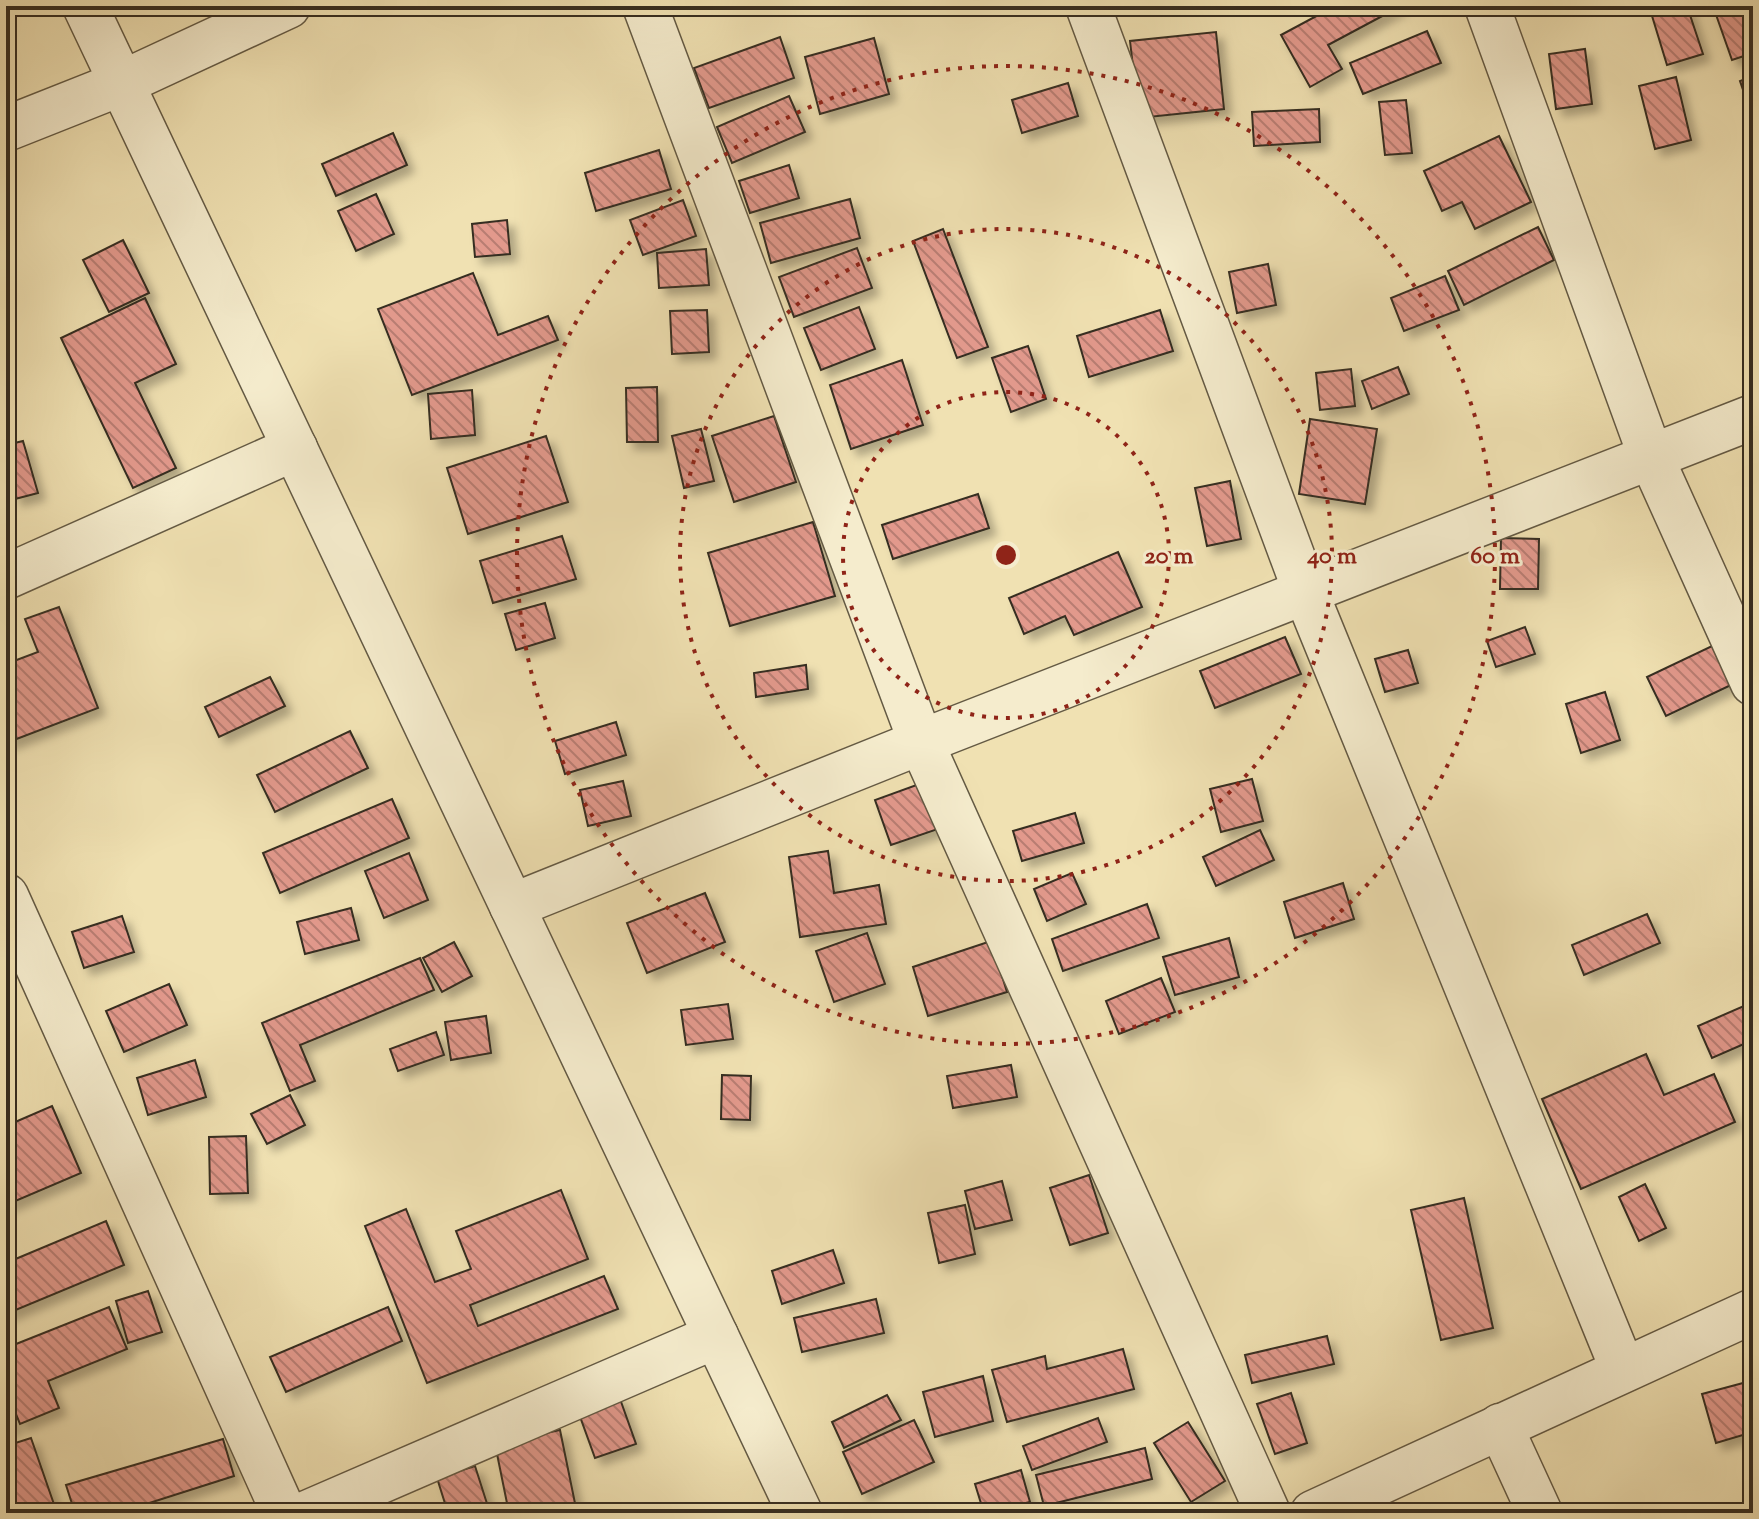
<svg xmlns="http://www.w3.org/2000/svg" width="1759" height="1519" viewBox="0 0 1759 1519" font-family="'Sorts Mill Goudy',serif">
	<style>
		.building { fill: url(#building-back-hatch); stroke: #362d20; stroke-width: 2; filter: url(#shadow) }
		.lines { fill: none; stroke-linecap: round; stroke-linejoin: round }
		.minor-casing { stroke: #645a44; stroke-width: 47 }
		.minor { stroke: #f5eccd; stroke-width: 44 }
		.ring { fill: none; stroke: #8f2418; stroke-width: 4; stroke-dasharray: 4 8 }
		.centre { fill: #8f2418; stroke: #f5eccd; stroke-width: 4 }
		.ring-label { font-size: 24px; text-anchor: middle; font-weight: bold; fill: #8f2418; stroke: #f5eccd; stroke-width: 6; stroke-linejoin: round; paint-order: stroke }
	</style>
	<defs>
		<pattern id="building-back-hatch" width="6" height="6" patternUnits="userSpaceOnUse" patternTransform="scale(2)"><rect width="6" height="6" fill="#e2998c"/><path d="M-1 5l2 2M0 0l6 6M5-1l2 2" fill="none" stroke="#b87d72"/></pattern>
		<filter id="shadow"><feDropShadow dx="7" dy="7" stdDeviation="4" flood-color="#0004"/></filter>
	</defs>
	<rect width="100%" height="100%" fill="#f0e1b2"/>
	<filter id="stains"><feTurbulence type="fractalNoise" baseFrequency=".0025" numOctaves="4"/><feColorMatrix values="0 0 0 0 .2 0 0 0 0 .09 0 0 0 0 .02 0 0 0 .5 -.17"/></filter>
	<radialGradient id="worn" r=".72"><stop offset=".6" stop-color="#630" stop-opacity="0"/><stop offset="1" stop-color="#630" stop-opacity=".3"/></radialGradient>
	<!-- building -->
	<g class="building">
		<path d="M1335 6H1401L1328 45 1342 69 1310 87 1281 35Z"/>
		<path d="M1649 6H1687L1703 54 1667 65Z"/>
		<path d="M1723 6H1753V53L1732 60 1714 9Z"/>
		<path d="M1427 31 1441 63 1363 94 1350 63Z"/>
		<path d="M1216 32 1224 109 1139 118 1130 41Z"/>
		<path d="M780 37 794 78 709 108 694 68Z"/>
		<path d="M874 38 889 94 820 114 805 57Z"/>
		<path d="M1585 49 1592 104 1556 109 1549 54Z"/>
		<path d="M1753 76V116H1752L1740 81Z"/>
		<path d="M1676 77 1691 140 1655 149 1639 86Z"/>
		<path d="M1068 83 1078 116 1022 133 1012 100Z"/>
		<path d="M789 96 805 132 732 163 717 127Z"/>
		<path d="M1406 100 1412 153 1385 155 1379 102Z"/>
		<path d="M1319 109 1320 142 1254 146 1252 112Z"/>
		<path d="M393 133 407 165 336 196 322 164Z"/>
		<path d="M1499 136 1531 202 1475 229 1462 202 1442 211 1424 171Z"/>
		<path d="M659 150 671 189 596 211 585 173Z"/>
		<path d="M789 165 799 198 750 213 739 181Z"/>
		<path d="M376 194 394 234 356 251 338 211Z"/>
		<path d="M850 199 860 238 771 263 760 223Z"/>
		<path d="M683 200 696 236 643 255 630 220Z"/>
		<path d="M507 220 510 254 475 257 472 224Z"/>
		<path d="M1538 227 1554 260 1464 305 1448 271Z"/>
		<path d="M943 229 988 347 957 358 913 241Z"/>
		<path d="M123 240 149 293 109 312 83 260Z"/>
		<path d="M857 248 872 288 794 317 779 277Z"/>
		<path d="M706 249 709 285 659 288 657 253Z"/>
		<path d="M1268 264 1276 305 1237 313 1229 272Z"/>
		<path d="M473 273 498 335 548 316 558 340 412 395 378 309Z"/>
		<path d="M1445 276 1459 310 1404 331 1391 298Z"/>
		<path d="M145 298 176 364 135 383 176 468 133 488 61 338Z"/>
		<path d="M859 307 875 349 821 370 804 328Z"/>
		<path d="M707 310 709 352 672 354 670 311Z"/>
		<path d="M1160 310 1173 351 1089 377 1077 336Z"/>
		<path d="M1028 346 1046 399 1011 412 992 358Z"/>
		<path d="M902 360 923 425 851 449 830 385Z"/>
		<path d="M1398 367 1409 394 1372 409 1362 381Z"/>
		<path d="M1351 369 1355 406 1320 410 1316 373Z"/>
		<path d="M657 387 658 442H627L626 388Z"/>
		<path d="M472 390 475 435 431 439 428 394Z"/>
		<path d="M774 416 796 482 734 502 712 436Z"/>
		<path d="M1310 419 1377 429 1365 504 1299 494Z"/>
		<path d="M701 429 714 481 684 488 672 436Z"/>
		<path d="M546 436 568 502 468 534 447 468Z"/>
		<path d="M23 441 38 493 15 499 6 466V445Z"/>
		<path d="M1230 481 1241 539 1207 546 1195 488Z"/>
		<path d="M978 494 989 528 893 559 882 525Z"/>
		<path d="M813 522 835 596 730 626 708 553Z"/>
		<path d="M562 536 576 579 493 603 480 561Z"/>
		<path d="M1501 538 1539 539 1538 589H1500Z"/>
		<path d="M1118 552 1142 607 1074 635 1065 616 1024 634 1009 598Z"/>
		<path d="M545 603 555 638 516 650 505 614Z"/>
		<path d="M59 607 98 708 6 743V664L38 652 25 619Z"/>
		<path d="M1525 627 1535 654 1496 667 1487 641Z"/>
		<path d="M1285 637 1301 674 1215 708 1200 671Z"/>
		<path d="M1712 646 1731 685 1666 716 1647 677Z"/>
		<path d="M1408 650 1418 683 1385 692 1375 659Z"/>
		<path d="M806 665 808 689 756 697 754 673Z"/>
		<path d="M270 677 285 706 219 737 205 707Z"/>
		<path d="M1605 692 1620 740 1581 753 1566 704Z"/>
		<path d="M616 722 626 755 565 774 555 741Z"/>
		<path d="M350 731 368 768 275 812 257 775Z"/>
		<path d="M1252 779 1263 821 1221 832 1210 789Z"/>
		<path d="M623 781 631 816 588 826 580 790Z"/>
		<path d="M922 783 938 829 891 845 875 800Z"/>
		<path d="M392 799 409 838 280 893 263 853Z"/>
		<path d="M1075 813 1084 843 1022 861 1013 831Z"/>
		<path d="M1260 830 1274 860 1216 886 1203 857Z"/>
		<path d="M828 851 834 893 879 885 886 924 800 937 789 857Z"/>
		<path d="M409 853 428 900 384 918 365 871Z"/>
		<path d="M1072 873 1086 904 1047 921 1034 889Z"/>
		<path d="M1343 883 1354 919 1295 938 1284 902Z"/>
		<path d="M705 893 725 942 647 973 627 923Z"/>
		<path d="M1147 904 1159 938 1063 971 1052 939Z"/>
		<path d="M351 908 359 940 305 954 297 922Z"/>
		<path d="M1647 914 1660 943 1584 975 1572 945Z"/>
		<path d="M122 916 134 952 84 968 72 932Z"/>
		<path d="M867 933 885 984 834 1002 816 951Z"/>
		<path d="M1229 938 1239 977 1175 995 1163 957Z"/>
		<path d="M991 941 1007 992 928 1016 913 967Z"/>
		<path d="M454 942 472 976 442 992 423 958Z"/>
		<path d="M420 958 434 990 300 1045 315 1081 290 1091 262 1023Z"/>
		<path d="M1161 978 1175 1012 1119 1034 1106 1001Z"/>
		<path d="M169 984 187 1025 124 1052 106 1011Z"/>
		<path d="M1753 1002V1040L1712 1058 1698 1026Z"/>
		<path d="M728 1004 733 1039 686 1045 681 1010Z"/>
		<path d="M486 1016 491 1053 451 1060 445 1022Z"/>
		<path d="M436 1032 444 1055 398 1071 390 1049Z"/>
		<path d="M1646 1054 1664 1095 1714 1074 1735 1122 1581 1189 1542 1099Z"/>
		<path d="M195 1060 206 1097 148 1115 137 1078Z"/>
		<path d="M1011 1065 1017 1097 953 1108 947 1076Z"/>
		<path d="M722 1075 751 1076 750 1120 721 1119Z"/>
		<path d="M290 1095 305 1125 267 1144 251 1114Z"/>
		<path d="M52 1106 81 1173 6 1205V1126Z"/>
		<path d="M246 1136 248 1193 210 1194 209 1137Z"/>
		<path d="M1089 1175 1108 1233 1070 1245 1050 1188Z"/>
		<path d="M1002 1181 1012 1220 975 1229 965 1191Z"/>
		<path d="M1645 1184 1666 1228 1639 1241 1619 1197Z"/>
		<path d="M561 1190 588 1259 470 1305 478 1326 604 1276 618 1309 427 1383 365 1226 406 1209 435 1282 471 1269 456 1231Z"/>
		<path d="M1464 1198 1493 1328 1441 1340 1411 1210Z"/>
		<path d="M965 1205 975 1254 939 1263 928 1213Z"/>
		<path d="M106 1221 124 1265 6 1314V1263Z"/>
		<path d="M833 1250 844 1283 782 1304 772 1271Z"/>
		<path d="M148 1291 162 1332 128 1343 116 1301Z"/>
		<path d="M876 1299 884 1333 802 1352 794 1318Z"/>
		<path d="M109 1307 127 1349 48 1381 59 1408 20 1424 6 1390V1348Z"/>
		<path d="M388 1307 402 1341 286 1392 270 1357Z"/>
		<path d="M1327 1336 1334 1364 1252 1383 1245 1355Z"/>
		<path d="M1123 1349 1134 1389 1007 1422 992 1370 1045 1356 1047 1369Z"/>
		<path d="M983 1376 993 1421 935 1437 923 1392Z"/>
		<path d="M1743 1383 1753 1415V1432L1716 1443 1702 1394Z"/>
		<path d="M1291 1393 1307 1443 1275 1454 1257 1404Z"/>
		<path d="M887 1395 901 1420 844 1448 832 1422Z"/>
		<path d="M619 1396 636 1444 595 1458 578 1411Z"/>
		<path d="M6 1406 15 1426 6 1430Z"/>
		<path d="M1098 1418 1107 1442 1032 1470 1023 1446Z"/>
		<path d="M914 1420 934 1462 862 1494 843 1452Z"/>
		<path d="M1188 1422 1225 1481 1191 1502 1154 1443Z"/>
		<path d="M560 1430 577 1513H509L495 1444Z"/>
		<path d="M31 1438 57 1513H6V1446Z"/>
		<path d="M223 1439 234 1476 118 1513H75L66 1485Z"/>
		<path d="M1145 1448 1152 1479 1044 1506 1036 1475Z"/>
		<path d="M475 1466 490 1513H448L437 1478Z"/>
		<path d="M1021 1470 1030 1502 984 1513 975 1484Z"/>
		<path d="M409 1504 410 1513H367V1512Z"/>
		<path d="M1105 1505 1108 1513H1085Z"/>
	</g>
	<g class="lines">
		<defs>
			<g id="minor">
				<path d="M85 6 800 1513"/>
				<path d="M645 6 921 742 1268 1513"/>
				<path d="M1088 6 1306 593 1623 1370"/>
				<path d="M1487 6 1651 457 1753 683"/>
				<path d="M6 129 122 83 288 6"/>
				<path d="M6 577 295 448"/>
				<path d="M6 896 284 1513"/>
				<path d="M512 906 921 742 1753 417"/>
				<path d="M1500 1426 1540 1513"/>
				<path d="M307 1513 716 1336"/>
				<path d="M1313 1513 1753 1311"/>
			</g>
		</defs>
		<!-- minor casing -->
		<use href="#minor" class="minor-casing"/>
		<!-- minor -->
		<use href="#minor" class="minor"/>
	</g>
	<!-- distance rings -->
	<g class="ring">
		<circle cx="1006" cy="555" r="163"/>
		<circle cx="1006" cy="555" r="326"/>
		<circle cx="1006" cy="555" r="489"/>
	</g>
	<circle cx="1006" cy="555" r="12" class="centre"/>
	<g class="ring-label">
		<text x="1169" y="563">20 m</text>
		<text x="1332" y="563">40 m</text>
		<text x="1495" y="563">60 m</text>
	</g>
	<!-- margin -->
	<rect width="1759" height="1519" fill="none" stroke="#f0e1b2" stroke-width="32"/>
	<rect x="8" y="8" width="1743" height="1503" fill="none" stroke="#362d20" stroke-width="4"/>
	<rect x="16" y="16" width="1727" height="1487" fill="none" stroke="#362d20" stroke-width="2"/>
	<rect width="100%" height="100%" filter="url(#stains)"/>
	<rect width="100%" height="100%" fill="url(#worn)"/>
</svg>
